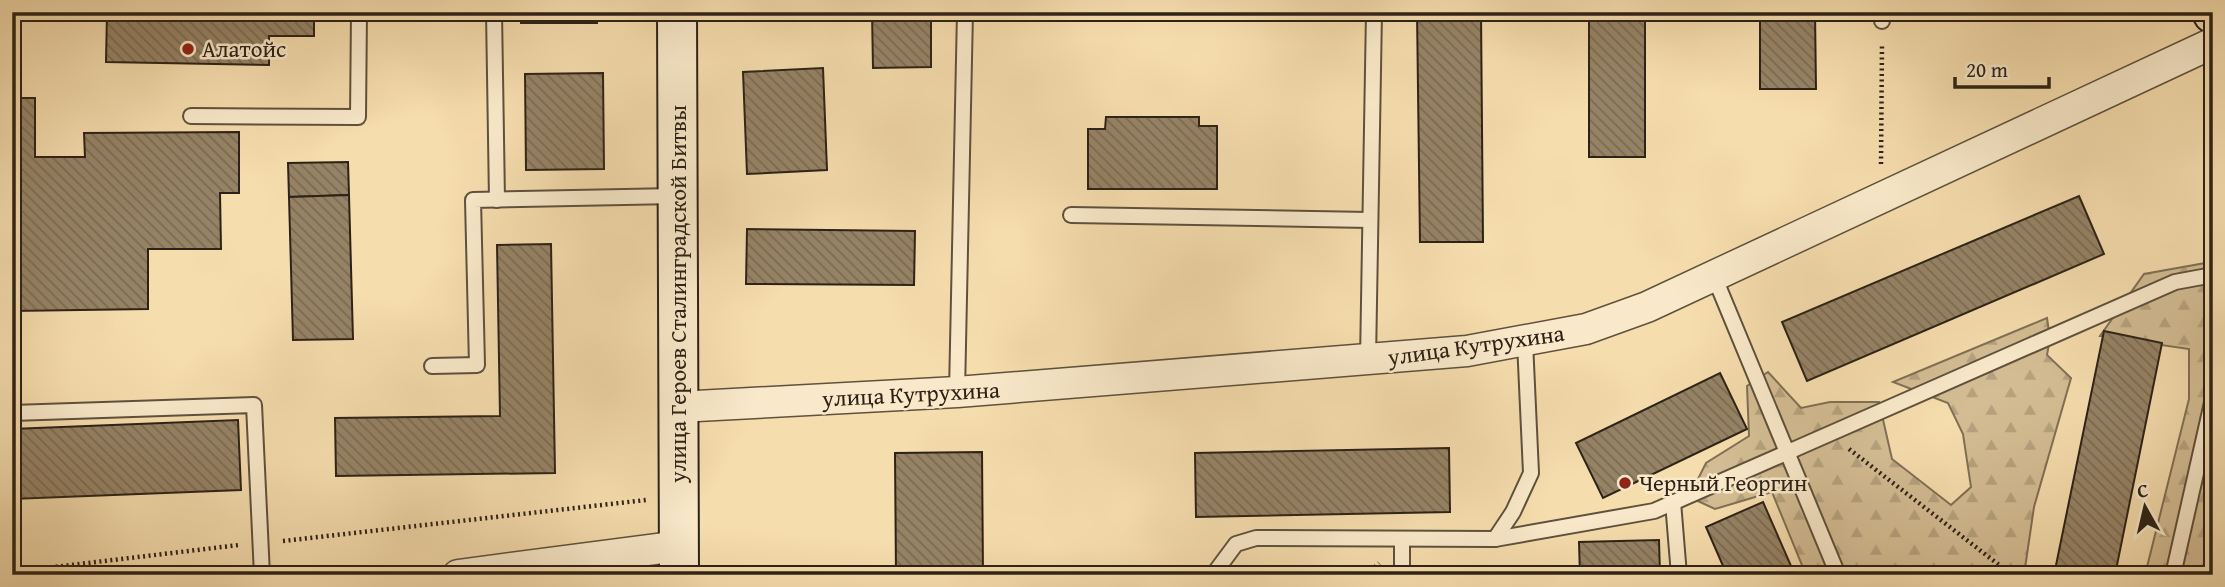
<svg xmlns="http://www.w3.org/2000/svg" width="2225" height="587" viewBox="0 0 2225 587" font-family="'Gentium Book Plus',serif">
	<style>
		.forest { fill: url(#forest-firs); stroke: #807056; stroke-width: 2 }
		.building { fill: url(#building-back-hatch); stroke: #2d2217; stroke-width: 2 }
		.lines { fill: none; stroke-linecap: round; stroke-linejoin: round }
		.lane-casing { stroke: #5f513d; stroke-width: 18 }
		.street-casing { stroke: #5f513d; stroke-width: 33 }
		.secondary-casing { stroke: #2d2217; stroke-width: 42 }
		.primary-casing { stroke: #2d2217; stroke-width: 42 }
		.path { stroke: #2d2217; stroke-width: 4.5; stroke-dasharray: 2 3.5; stroke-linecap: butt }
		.lane { stroke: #f9e9ca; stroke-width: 14 }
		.street { stroke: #f9e9ca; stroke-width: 30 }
		.secondary { stroke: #f9e9ca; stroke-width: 38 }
		.primary { stroke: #f6ddae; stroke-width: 38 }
		.poi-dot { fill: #8f2418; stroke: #f9e9ca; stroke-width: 2.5 }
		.labels { text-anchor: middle; stroke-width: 5; stroke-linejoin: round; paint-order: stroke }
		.poi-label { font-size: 23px; fill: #2d2217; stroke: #f9e9ca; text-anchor: start }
		.street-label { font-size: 23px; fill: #2d2217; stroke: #f9e9ca }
	</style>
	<defs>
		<pattern id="forest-firs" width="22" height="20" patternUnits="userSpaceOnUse" patternTransform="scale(1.75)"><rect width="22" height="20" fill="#d4bd94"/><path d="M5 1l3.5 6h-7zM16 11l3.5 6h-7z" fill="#b6a27f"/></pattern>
		<pattern id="building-back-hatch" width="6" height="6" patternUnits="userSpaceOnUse" patternTransform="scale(1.75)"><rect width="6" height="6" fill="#968366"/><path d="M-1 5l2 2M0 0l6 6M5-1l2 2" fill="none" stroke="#7b6b53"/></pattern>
	</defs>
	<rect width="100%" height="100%" fill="#f6ddae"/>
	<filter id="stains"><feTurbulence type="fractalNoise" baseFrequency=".00286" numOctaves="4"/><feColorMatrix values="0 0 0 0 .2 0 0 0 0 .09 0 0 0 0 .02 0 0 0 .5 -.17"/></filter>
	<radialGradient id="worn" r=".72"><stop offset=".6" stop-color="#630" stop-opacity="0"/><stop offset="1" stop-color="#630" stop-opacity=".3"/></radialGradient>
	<!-- forest -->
	<g class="forest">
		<path d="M2211 262 2213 392 2201 441 2213 510V575H2145L2189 399V349L2100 336 2144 274Z"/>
		<path d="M2047 318 2050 338 2047 355 2071 378 2034 507 2024 575H1806L1772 492 1715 509 1689 497 1706 463 1749 436 1747 386 1768 372 1801 408 1830 402H1879L1892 459 1951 505 1971 487 1963 434 1948 403 1893 382Z"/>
	</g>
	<!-- building -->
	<g class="building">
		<path d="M107 12H314V36H269V65L106 62Z"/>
		<rect x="521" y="12" width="76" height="11"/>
		<path d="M872 12H931V67L873 68Z"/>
		<path d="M1417 12H1481L1483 242H1420Z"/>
		<rect x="1589" y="12" width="56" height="145"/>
		<path d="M1760 12H1815L1816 89H1760Z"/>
		<rect x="1925" y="12" width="56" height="9"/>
		<path d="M823 68 827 170 747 174 743 72Z"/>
		<path d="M603 73 604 169 526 170 525 74Z"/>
		<path d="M12 98H35V157H85L84 133 239 132V193H220L221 249H148V309L12 311Z"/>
		<path d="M1106 117H1199V126H1217V189H1088V129H1105Z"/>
		<path d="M348 162 349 195 289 197 288 163Z"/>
		<path d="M349 195 353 339 293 340 289 197Z"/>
		<path d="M2079 196 2104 254 1807 381 1782 322Z"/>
		<path d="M747 229 915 231 914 285 746 284Z"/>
		<path d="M551 244 555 473 336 476 335 418 500 416 497 245Z"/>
		<path d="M2104 331 2162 343 2115 575H2054Z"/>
		<path d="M1720 373 1747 429 1603 498 1576 443Z"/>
		<path d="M238 420 241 490 12 499V429Z"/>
		<path d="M1449 448 1450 512 1196 517 1195 453Z"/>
		<path d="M982 452 983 575H896L895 453Z"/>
		<path d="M1763 502 1795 575H1727L1706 527Z"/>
		<path d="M1659 540 1660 575H1580L1579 542Z"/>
	</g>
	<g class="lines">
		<defs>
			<g id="lane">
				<path d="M494 12 497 200"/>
				<path d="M1882 12V21"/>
				<path d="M191 116 358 117 359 12"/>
				<path d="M1071 215 1370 220"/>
				<path d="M1714 276 1838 575"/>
				<path d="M1368 360 1374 12"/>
				<path d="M432 366 477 365 473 200 676 196"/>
				<path d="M957 392 965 12"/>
				<path d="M12 413 254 405 262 575"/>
				<path d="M1673 502 1679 575"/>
				<path d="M1495 539 1654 511 2175 282 2213 275"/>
				<path d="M1213 575 1236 544 1256 538 1495 539 1513 512 1531 473 1525 342"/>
				<path d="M1402 575V540"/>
				<path d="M2173 575 2213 398"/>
			</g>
			<g id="street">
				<path d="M678 407 957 392 1467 351 1586 329 1647 307 2213 43"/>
				<path d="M458 575 679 546"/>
			</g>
			<path id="secondary" d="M677 12 679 575"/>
			<path id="primary" d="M2212 12 2213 14"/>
		</defs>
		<!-- lane casing -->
		<use href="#lane" class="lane-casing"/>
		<!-- street casing -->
		<use href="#street" class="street-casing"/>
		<!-- secondary casing -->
		<use href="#secondary" class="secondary-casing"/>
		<!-- primary casing -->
		<use href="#primary" class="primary-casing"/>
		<!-- path -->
		<g class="path">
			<path d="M1881 164 1882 43"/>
			<path d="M1849 449 2012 575"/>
			<path d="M283 541 646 500"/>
			<path d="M12 572 239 545"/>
			<path d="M1367 575 1379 563"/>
		</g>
		<!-- lane -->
		<use href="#lane" class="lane"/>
		<!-- street -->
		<use href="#street" class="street"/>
		<!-- secondary -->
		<use href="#secondary" class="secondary"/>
		<!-- primary -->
		<use href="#primary" class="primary"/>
	</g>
	<!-- markers -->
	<g class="poi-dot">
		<circle cx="188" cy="49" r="7"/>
		<circle cx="1625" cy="483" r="7"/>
	</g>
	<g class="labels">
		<!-- poi labels -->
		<g class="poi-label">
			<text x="202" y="57">Алатойс</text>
			<text x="1639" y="491">Черный Георгин</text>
		</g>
		<!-- street labels -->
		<g class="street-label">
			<text transform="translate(678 294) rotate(-90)" y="8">улица Героев Сталинградской Битвы</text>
			<text transform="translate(1476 345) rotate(-8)" y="8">улица Кутрухина</text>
			<text transform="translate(911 394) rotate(-3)" y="8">улица Кутрухина</text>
		</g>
	</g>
	<!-- margin -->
	<rect width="2225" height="587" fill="none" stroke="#f6ddae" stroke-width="42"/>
	<rect x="14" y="14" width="2197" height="559" fill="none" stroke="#2d2217" stroke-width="3.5"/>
	<rect x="21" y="21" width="2183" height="545" fill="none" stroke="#2d2217" stroke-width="2"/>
	<!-- north arrow -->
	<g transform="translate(2145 507) rotate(352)" stroke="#f9e9ca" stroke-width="5" paint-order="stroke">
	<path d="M0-5L12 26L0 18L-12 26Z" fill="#2d2217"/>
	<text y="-10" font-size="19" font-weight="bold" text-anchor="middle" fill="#2d2217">С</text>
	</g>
	<!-- scale -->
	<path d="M1955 77v10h94v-10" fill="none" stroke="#2d2217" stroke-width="3.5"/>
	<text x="1966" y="77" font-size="21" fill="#2d2217" stroke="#f9e9ca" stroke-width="5" paint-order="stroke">20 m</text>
	<rect width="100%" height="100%" filter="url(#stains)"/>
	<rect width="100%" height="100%" fill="url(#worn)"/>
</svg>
